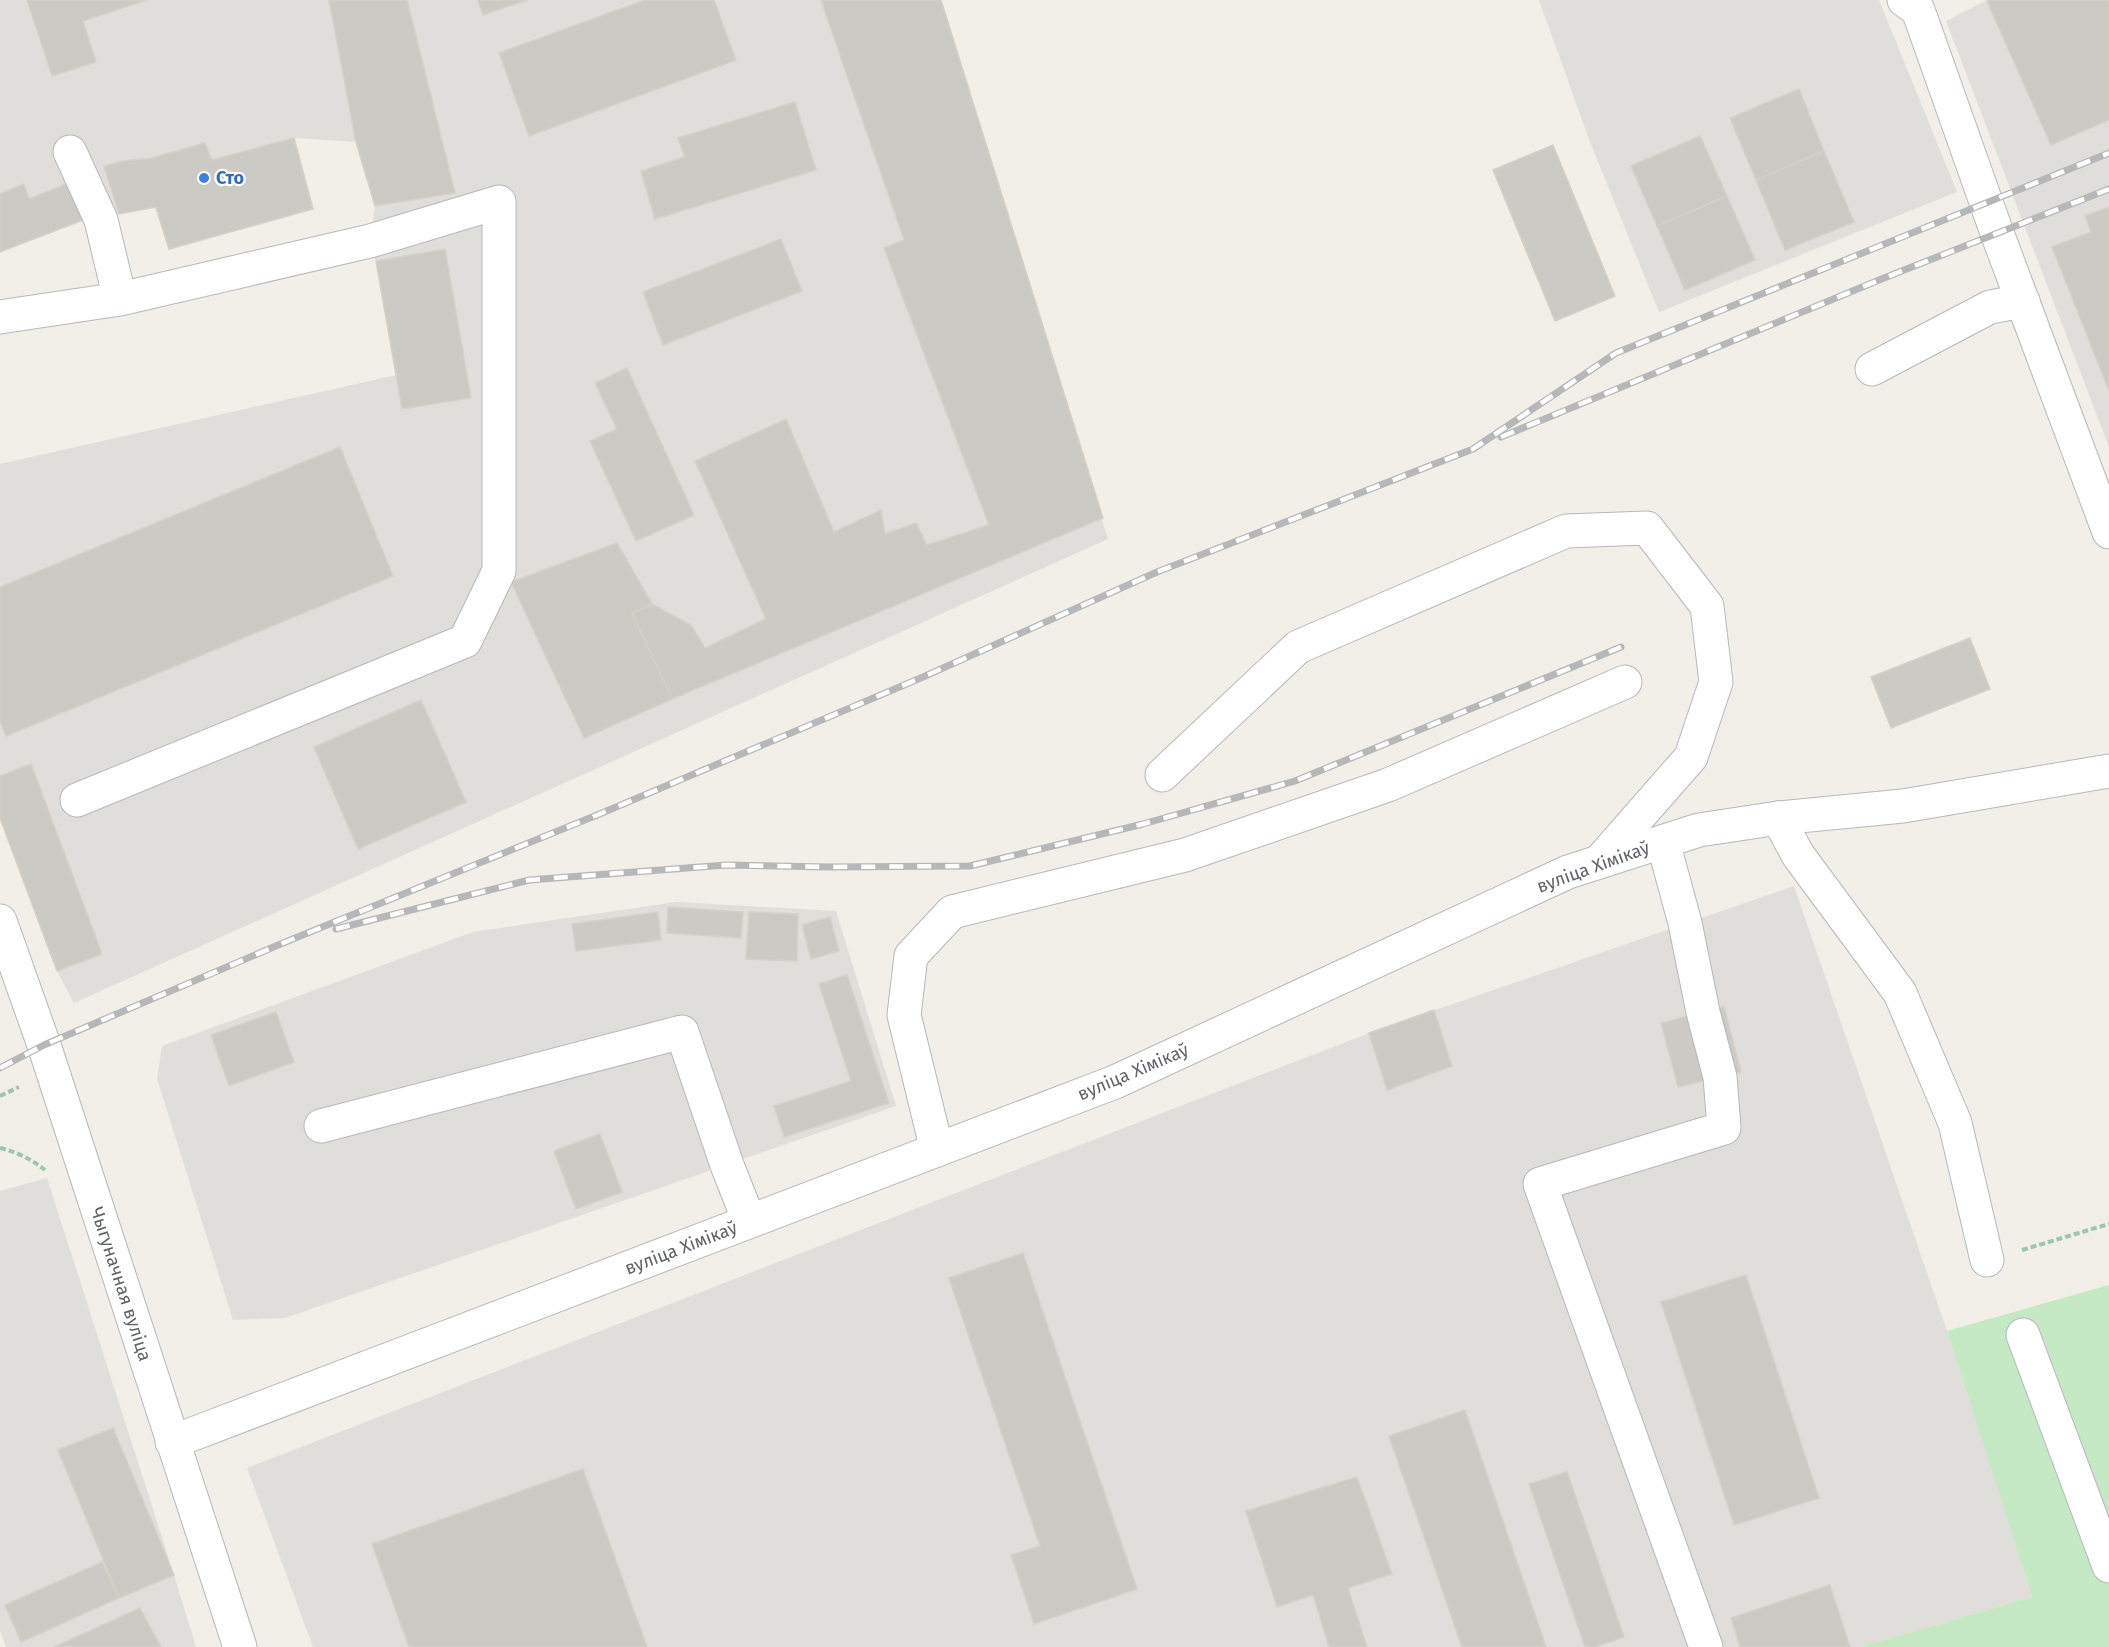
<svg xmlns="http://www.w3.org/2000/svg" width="2109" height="1647" viewBox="0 0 2109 1647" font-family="'Fira Sans',sans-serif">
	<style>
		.industrial { fill: #e0deda }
		.green { fill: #c5e8c5 }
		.building { fill: #cccac5; stroke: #d6d1c6; stroke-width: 1.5 }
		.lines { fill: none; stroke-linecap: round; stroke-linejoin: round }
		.minor-casing { stroke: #b5b8bc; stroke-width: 35 }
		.path { stroke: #9cc7a9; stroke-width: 4; stroke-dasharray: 6 3; stroke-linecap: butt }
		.minor { stroke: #fff; stroke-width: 33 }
		.rail-casing { stroke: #b6b7b8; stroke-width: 7 }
		.rail { stroke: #fff; stroke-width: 4.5; stroke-dasharray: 14; stroke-linecap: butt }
		.shop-dot { fill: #3f7fe0; stroke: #fff; stroke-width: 2 }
		.labels { text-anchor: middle; stroke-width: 4.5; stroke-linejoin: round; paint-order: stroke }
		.shop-label { font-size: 18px; font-weight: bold; fill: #366cbe; stroke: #fff; text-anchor: start }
		.street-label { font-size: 18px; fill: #5f6368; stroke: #fff }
	</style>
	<rect width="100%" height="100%" fill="#f1efe8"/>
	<!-- industrial -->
	<g class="industrial">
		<path d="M0 0H941L1108 539 74 1003 57 971 0 818V464L396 375 376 261 370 241 375 206 356 142 294 138 313 209 169 249 155 208 119 214 101 220H83L0 252Z"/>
		<path d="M1539 0H1879L1957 192 1659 312 1590 142Z"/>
		<path d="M1987 0H2109V447L1946 21Z"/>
		<path d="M1794 886 1947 1331 2032 1597 1860 1647H313L247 1468 1369 1033Z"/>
		<path d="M676 902 836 911 896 1106 285 1318 233 1320 157 1079 162 1046 473 932Z"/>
		<path d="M47 1178 174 1575 196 1647H6L0 1630V1191Z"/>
	</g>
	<!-- green -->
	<path class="green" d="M2109 1285V1647H1860L2032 1597 1947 1331Z"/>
	<!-- building -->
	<g class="building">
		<path d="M27 0H147L83 21 96 62 52 76Z"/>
		<path d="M329 0H407L455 193 375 206 356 142Z"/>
		<path d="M478 0H527L483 15Z"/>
		<path d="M645 0H714L736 60 529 136 499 53Z"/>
		<path d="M821 0H941L1103 518 672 699 632 613 652 604 691 625 705 648 766 619 695 461 786 419 834 532 881 510 885 534 916 523 927 545 989 525 884 248 904 240Z"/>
		<path d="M1990 0H2109V120L2051 145 1987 1Z"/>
		<path d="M1799 89 1824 151 1756 180 1730 118Z"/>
		<path d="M795 102 816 170 655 219 641 171 685 157 678 138Z"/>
		<path d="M1700 136 1727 196 1657 226 1631 166Z"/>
		<path d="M294 138 313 209 169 249 156 207 119 214 104 166 123 161 152 158 205 143 212 160Z"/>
		<path d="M1553 145 1615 296 1555 321 1493 170Z"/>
		<path d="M1824 151 1854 222 1785 250 1756 180Z"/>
		<path d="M68 183 83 220 0 252V194L24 184 29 199Z"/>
		<path d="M1727 196 1755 260 1685 290 1657 226Z"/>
		<path d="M2109 207V391L2052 247 2091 232 2085 216Z"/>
		<path d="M781 239 802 291 663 345 643 292Z"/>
		<path d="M445 249 471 398 402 409 376 261Z"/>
		<path d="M627 368 694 515 636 541 590 441 617 429 595 383Z"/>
		<path d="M340 447 393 576 6 736 0 721V587Z"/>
		<path d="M617 543 652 604 632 613 672 699 584 738 511 582Z"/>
		<path d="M1970 638 1990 689 1891 728 1871 677Z"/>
		<path d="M421 700 466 802 358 849 314 747Z"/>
		<path d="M31 764 102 954 57 971 0 818V776Z"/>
		<path d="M668 907 743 912 741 938 667 933Z"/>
		<path d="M658 912 661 940 576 951 572 924Z"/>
		<path d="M749 912 798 914 797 961 746 959Z"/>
		<path d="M830 917 839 951 811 959 802 925Z"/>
		<path d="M847 975 889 1103 784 1137 774 1106 851 1081 819 984Z"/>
		<path d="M1724 1007 1741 1072 1678 1087 1661 1023Z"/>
		<path d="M1434 1010 1452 1066 1387 1090 1369 1033Z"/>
		<path d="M276 1012 294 1062 229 1086 211 1035Z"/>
		<path d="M600 1134 622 1192 576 1209 554 1151Z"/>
		<path d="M1023 1253 1137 1589 1034 1624 1011 1555 1040 1546 949 1278Z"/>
		<path d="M1746 1275 1819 1498 1734 1525 1661 1302Z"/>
		<path d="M1465 1410 1546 1647H1462L1389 1436Z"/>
		<path d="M113 1428 174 1575 119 1598 58 1450Z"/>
		<path d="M583 1469 647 1647H409L372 1544Z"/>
		<path d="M1567 1472 1624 1637 1595 1647H1585L1529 1484Z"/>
		<path d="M1357 1477 1392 1574 1348 1588 1367 1647H1329L1313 1595 1277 1607 1246 1511Z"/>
		<path d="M102 1562 119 1598 21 1642 5 1605Z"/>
		<path d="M1830 1585 1850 1647H1740L1731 1618Z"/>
		<path d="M140 1608 161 1647H54Z"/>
	</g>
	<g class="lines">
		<defs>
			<g id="minor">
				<path d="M1904 0 1918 10 1997 233 2109 532"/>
				<path d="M0 317 120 299 101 220 70 152"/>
				<path d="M1872 369 1990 307 2023 301"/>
				<path d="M1162 775 1298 647 1566 531 1647 528 1707 606 1716 682 1691 757 1599 862"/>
				<path d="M77 800 465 641 499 571V202L370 241 120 299"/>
				<path d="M1778 818 1798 855 1900 993 1955 1123 1987 1260"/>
				<path d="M1663 842 1685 923 1703 1012 1720 1077 1724 1128 1540 1184 1706 1647"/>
				<path d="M0 921 44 1045 240 1647"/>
				<path d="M321 1126 682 1032 727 1165 749 1221"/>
				<path d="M937 1150 904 1015 911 956 952 912 1185 855 1388 785 1625 682"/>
				<path d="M2023 1335 2109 1566"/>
				<path d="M172 1442 1115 1082 1568 872 1699 830 1778 818 1903 806 2109 771"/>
			</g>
		</defs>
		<!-- minor casing -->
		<use href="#minor" class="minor-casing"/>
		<!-- path -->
		<g class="path">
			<path d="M0 1096 19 1087"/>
			<path d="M0 1148C17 1152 31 1159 45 1170"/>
			<path d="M2022 1250 2109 1224"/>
		</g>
		<!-- minor -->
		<use href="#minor" class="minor"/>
		<defs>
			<g id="rail">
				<path d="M1501 437 1884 278 2109 189"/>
				<path d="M336 929 529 880 726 865 829 867 970 866 1143 824 1295 781 1621 647"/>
				<path d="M0 1068 44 1045 283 943 602 813 923 677 1157 572 1473 449 1616 353 2109 153"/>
			</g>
		</defs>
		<!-- rail casing -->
		<use href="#rail" class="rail-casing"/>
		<!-- rail -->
		<use href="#rail" class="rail"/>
	</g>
	<!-- markers -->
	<circle class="shop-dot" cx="204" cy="178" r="6"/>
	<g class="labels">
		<!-- shop labels -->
		<g class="shop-label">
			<text x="216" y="184">Сто</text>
		</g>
		<!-- street labels -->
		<g class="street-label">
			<text transform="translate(1593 867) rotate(-20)" y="6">вуліца Хімікаў</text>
			<text transform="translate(1133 1072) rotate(-23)" y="6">вуліца Хімікаў</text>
			<text transform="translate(681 1248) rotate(-21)" y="6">вуліца Хімікаў</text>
			<text transform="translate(121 1284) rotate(72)" y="6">Чыгуначная вуліца</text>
		</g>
	</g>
</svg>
